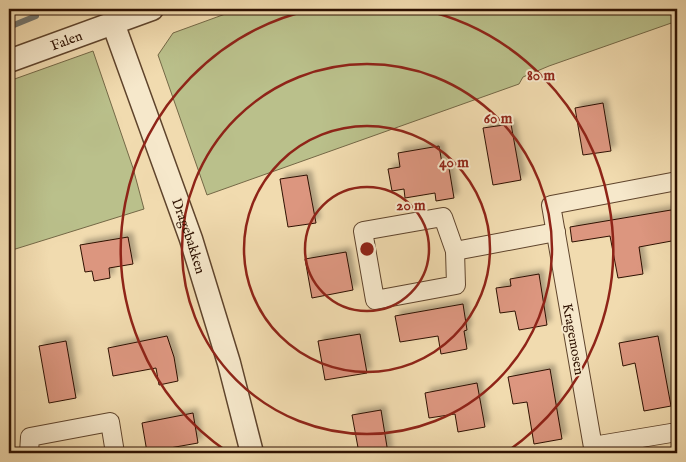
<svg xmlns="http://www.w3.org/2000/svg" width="686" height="462" viewBox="0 0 686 462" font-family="'IM FELL English',serif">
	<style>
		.green { fill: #bac08b; stroke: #746846 }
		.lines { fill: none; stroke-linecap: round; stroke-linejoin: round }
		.stream { stroke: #73756e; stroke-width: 6 }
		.building { fill: #dc967f; stroke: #2e1101; filter: url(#shadow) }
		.minor-casing { stroke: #5f442c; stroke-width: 20 }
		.tertiary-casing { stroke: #5f442c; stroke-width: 25 }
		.minor { stroke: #f6e8cb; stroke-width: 18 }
		.tertiary { stroke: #f6e8cb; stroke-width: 22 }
		.ring { fill: none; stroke: #8f2418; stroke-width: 2.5 }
		.labels { text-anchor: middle; stroke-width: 4; stroke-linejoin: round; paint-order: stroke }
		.street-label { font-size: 14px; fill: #2e1101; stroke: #f6e8cb }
		.centre { fill: #8f2418; stroke: #f6e8cb; stroke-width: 2.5 }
		.ring-label { font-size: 15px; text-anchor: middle; font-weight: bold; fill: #8f2418; stroke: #f6e8cb; stroke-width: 4; stroke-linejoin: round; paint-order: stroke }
	</style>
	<defs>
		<filter id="shadow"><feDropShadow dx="4.5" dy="-4.5" stdDeviation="2.5" flood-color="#0004"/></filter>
	</defs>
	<rect width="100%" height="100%" fill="#f1dbaf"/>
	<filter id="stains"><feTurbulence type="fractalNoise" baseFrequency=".004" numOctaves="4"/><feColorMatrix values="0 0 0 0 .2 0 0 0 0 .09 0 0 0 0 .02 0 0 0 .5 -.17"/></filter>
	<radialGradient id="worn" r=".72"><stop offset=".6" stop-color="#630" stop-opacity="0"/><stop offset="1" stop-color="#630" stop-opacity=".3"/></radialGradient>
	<!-- green -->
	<g class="green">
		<path d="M239 9H677V21L549 66 523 77 519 84 207 195 158 55 173 33Z"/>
		<path d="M93 51 133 168 144 209 9 251V81Z"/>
	</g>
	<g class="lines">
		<!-- stream -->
		<path class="stream" d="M9 27 36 16"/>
	</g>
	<!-- building -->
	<g class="building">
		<path d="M603 103 611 151 583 155 575 108Z"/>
		<path d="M511 124 521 180 493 185 483 128Z"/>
		<path d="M439 146 443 169 449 168 454 198 436 201 435 193 405 198 404 189 392 191 388 169 400 167 398 153Z"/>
		<path d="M307 175 316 223 288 227 280 179Z"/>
		<path d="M677 209V240L639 247 643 274 618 278 610 236 572 242 570 227Z"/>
		<path d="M128 237 133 264 109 268 110 278 94 281 92 271 85 272 80 245Z"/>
		<path d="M346 252 353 290 312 298 305 259Z"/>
		<path d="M539 274 547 325 519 330 515 311 500 313 496 288 511 286 510 279Z"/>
		<path d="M463 304 467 330 464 331 467 349 441 354 438 336 400 342 395 316Z"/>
		<path d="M360 334 367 373 325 380 318 341Z"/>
		<path d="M167 336 174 357 178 381 159 385 156 368 113 376 108 348Z"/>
		<path d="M658 336 671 406 644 411 635 363 623 366 619 343Z"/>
		<path d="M66 341 76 398 49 403 39 346Z"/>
		<path d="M550 369 562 439 534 444 527 402 513 404 508 377Z"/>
		<path d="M477 383 485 427 458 432 455 414 429 418 425 393Z"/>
		<path d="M381 410 388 453H359L352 415Z"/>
		<path d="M193 413 198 443 147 452 142 423Z"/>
	</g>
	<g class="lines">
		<defs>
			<g id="minor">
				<path d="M443 217 455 251 456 285 375 300 363 231Z"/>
				<path d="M455 251 556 232"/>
				<path d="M593 446 677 432"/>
				<path d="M29 453 30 437 110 422 115 453"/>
				<path d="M594 453 551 205 677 181"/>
			</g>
			<g id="tertiary">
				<path id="s1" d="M113 23 191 239 229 363 252 453"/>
				<path id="s2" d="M9 61 152 9"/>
			</g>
		</defs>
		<!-- minor casing -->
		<use href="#minor" class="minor-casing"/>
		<!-- tertiary casing -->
		<use href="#tertiary" class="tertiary-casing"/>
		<!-- minor -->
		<use href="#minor" class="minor"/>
		<!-- tertiary -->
		<use href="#tertiary" class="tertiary"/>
	</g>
	<!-- distance rings -->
	<g class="ring">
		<circle cx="367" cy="249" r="62"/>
		<circle cx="367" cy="249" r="123"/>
		<circle cx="367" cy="249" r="185"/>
		<path d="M229 453A246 246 0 0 1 314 9M420 9A246 246 0 0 1 505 453"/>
	</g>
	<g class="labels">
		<!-- street labels -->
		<g class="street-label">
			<text dy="5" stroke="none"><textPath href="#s2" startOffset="61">Falen</textPath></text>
			<text dy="5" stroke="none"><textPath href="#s1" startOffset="226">Dragebakken</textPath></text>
			<text transform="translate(574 339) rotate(80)" y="5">Kragemosen</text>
		</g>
	</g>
	<circle cx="367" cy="249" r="8" class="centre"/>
	<g class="ring-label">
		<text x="541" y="80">80 m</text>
		<text x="498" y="123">60 m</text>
		<text x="454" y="167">40 m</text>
		<text x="411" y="210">20 m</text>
	</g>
	<!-- margin -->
	<rect width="686" height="462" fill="none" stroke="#f1dbaf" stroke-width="30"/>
	<rect x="10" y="10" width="666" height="442" fill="none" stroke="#2e1101" stroke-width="2.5"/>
	<rect x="15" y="15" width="656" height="432" fill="none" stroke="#2e1101"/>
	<rect width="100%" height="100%" filter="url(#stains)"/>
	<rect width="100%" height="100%" fill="url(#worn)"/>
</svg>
